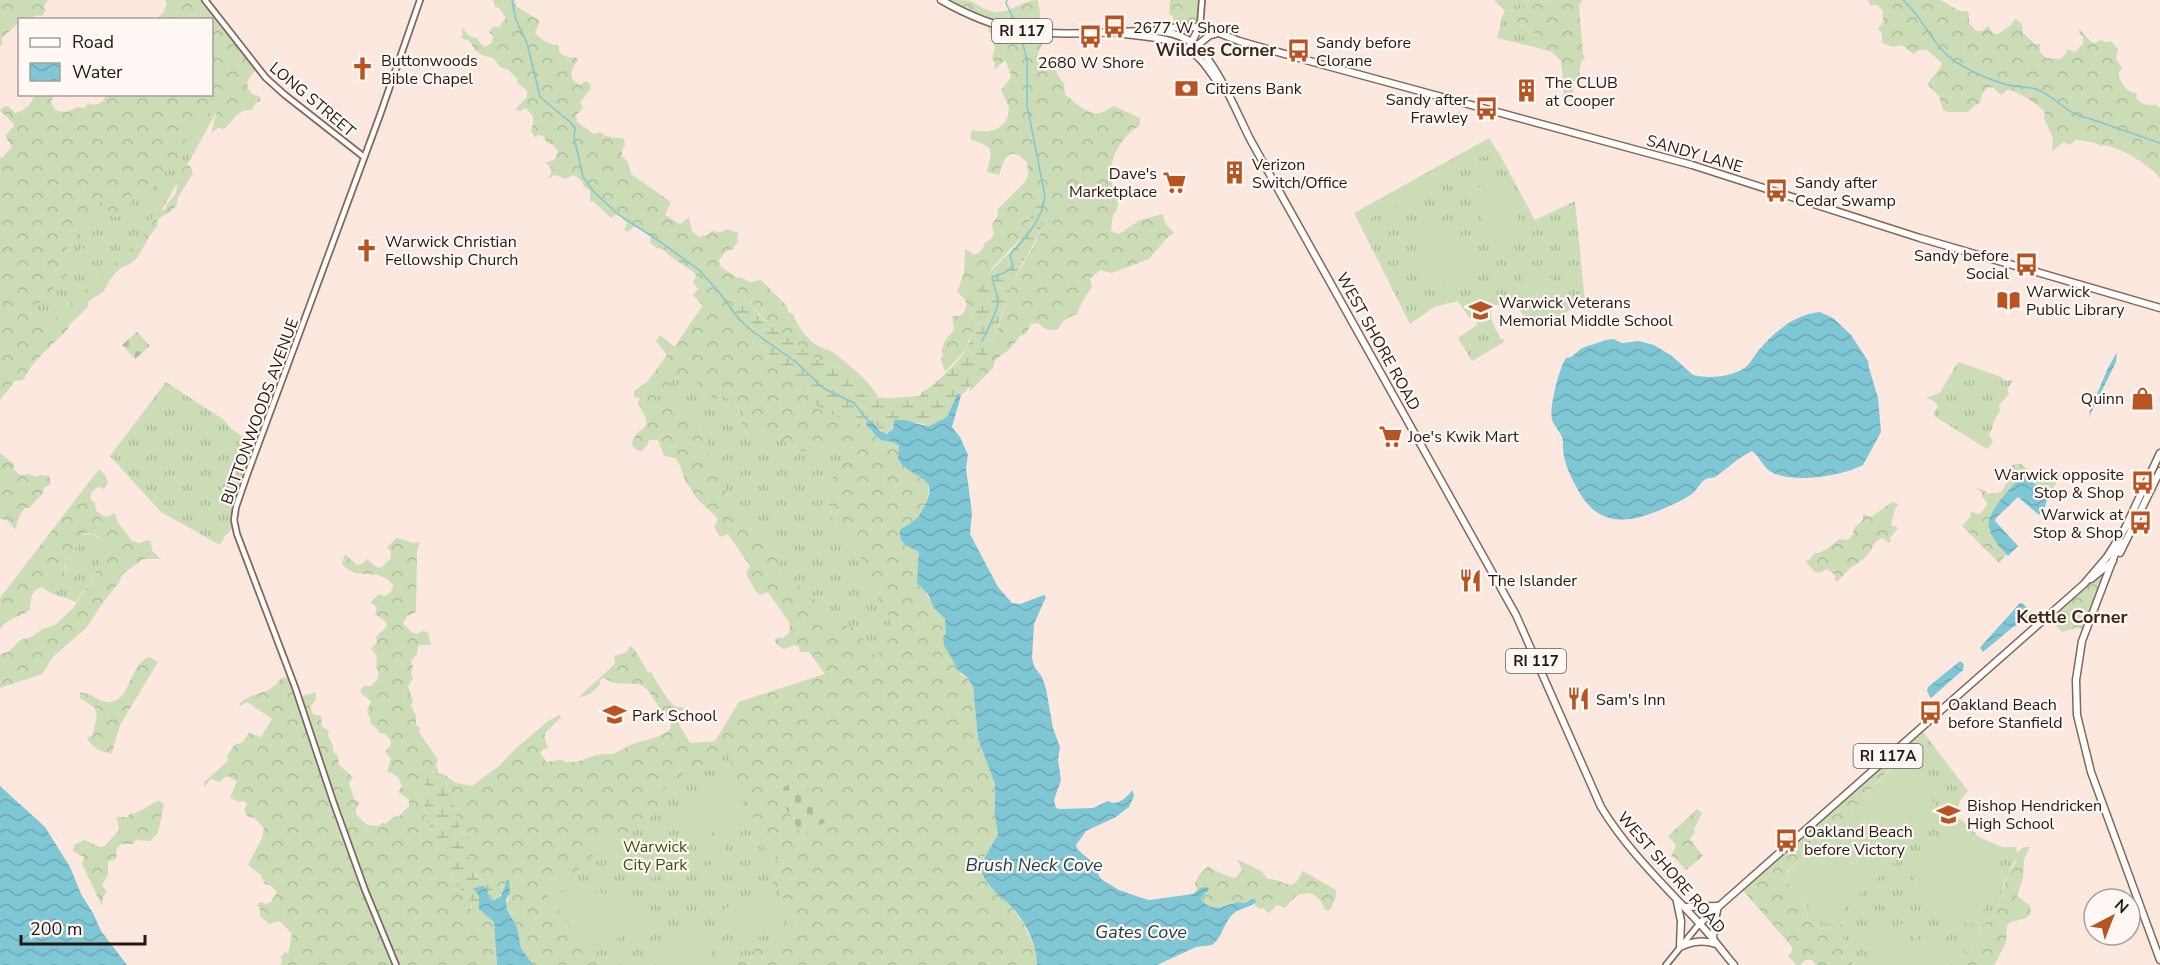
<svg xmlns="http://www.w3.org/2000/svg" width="2160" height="965" viewBox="0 0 2160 965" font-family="'Nunito Sans',sans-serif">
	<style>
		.grass { fill: url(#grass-tufts) }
		.forest { fill: url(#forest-crowns); fill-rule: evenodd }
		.wetland { fill: url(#wetland-marsh) }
		.cemetery { fill: url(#cemetery-stones) }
		.pitch { fill: #cbdcb6 }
		.water { fill: url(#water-waves) }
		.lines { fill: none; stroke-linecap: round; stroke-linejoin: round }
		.stream { stroke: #80c7d5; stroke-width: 1.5 }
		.minor-casing { stroke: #836758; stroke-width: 8 }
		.major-casing { stroke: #836758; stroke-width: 9 }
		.minor { stroke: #fff; stroke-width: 4.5 }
		.major { stroke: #fff; stroke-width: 6 }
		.labels { text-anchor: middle; stroke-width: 4.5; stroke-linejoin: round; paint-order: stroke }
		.shield { fill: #fff8f5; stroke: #655b56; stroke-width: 1.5 }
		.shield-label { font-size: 15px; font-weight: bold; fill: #231812 }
		.poi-label { font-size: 16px; fill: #231812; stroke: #fff8f5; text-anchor: start }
		.street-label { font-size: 16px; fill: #231812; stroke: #fff8f5 }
		.park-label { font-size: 16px; fill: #3a5303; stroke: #fff8f5 }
		.neighbourhood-label { font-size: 18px; font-weight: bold; fill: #40271a; stroke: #fff8f5 }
		.water-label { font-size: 18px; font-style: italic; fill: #1a3d43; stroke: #fff8f5 }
	</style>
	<defs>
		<pattern id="grass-tufts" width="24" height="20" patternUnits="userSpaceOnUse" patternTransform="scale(1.5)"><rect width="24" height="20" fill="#cbdcb6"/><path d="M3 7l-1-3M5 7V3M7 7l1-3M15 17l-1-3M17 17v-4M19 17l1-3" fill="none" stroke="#aebc9b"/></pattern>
		<pattern id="forest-crowns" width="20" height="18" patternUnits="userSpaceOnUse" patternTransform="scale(1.5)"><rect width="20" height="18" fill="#cbdcb6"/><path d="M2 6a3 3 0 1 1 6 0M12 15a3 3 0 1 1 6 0" fill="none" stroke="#aebc9b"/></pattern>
		<pattern id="wetland-marsh" width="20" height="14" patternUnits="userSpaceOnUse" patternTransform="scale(1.5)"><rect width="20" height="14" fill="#cbdcb6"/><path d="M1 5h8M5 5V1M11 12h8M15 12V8" fill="none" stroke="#aebc9b"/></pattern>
		<pattern id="cemetery-stones" width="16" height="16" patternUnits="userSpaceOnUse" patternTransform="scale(1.5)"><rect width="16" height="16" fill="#cbdcb6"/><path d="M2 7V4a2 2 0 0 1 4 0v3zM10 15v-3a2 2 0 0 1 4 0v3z" fill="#aebc9b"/></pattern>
		<pattern id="water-waves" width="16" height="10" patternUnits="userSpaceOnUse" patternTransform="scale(1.5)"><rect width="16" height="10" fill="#80c7d5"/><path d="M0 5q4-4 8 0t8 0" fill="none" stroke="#6eaab6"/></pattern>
	</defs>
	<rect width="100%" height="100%" fill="#fce8de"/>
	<!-- grass -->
	<g class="grass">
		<path d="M200 0 246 59 142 246 38 352 0 191 83 126 107 95 212 94V20Z"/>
		<path d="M1494 0H1554C1537 2 1522 10 1505 11Z"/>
		<path d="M1502 19 1520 24 1539 36 1538 48 1497 38Z"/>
		<path d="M1489 138 1500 155 1535 220 1575 201 1585 302 1555 318 1551 322 1543 316 1535 319 1530 325 1512 298 1492 308C1488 321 1497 329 1501 340L1503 338 1504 342 1472 361 1458 338 1477 325 1475 317 1470 319 1458 301 1434 307 1410 324 1354 213Z"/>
		<path d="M703 305 898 454 987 884 1011 906 1037 965H533L479 788 559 715 561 717 545 733V740L548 748 543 749 540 753 546 762 562 760 565 762H575L589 759 597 755 613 754 631 745 656 739 670 730 672 720 660 708 648 690 640 684 615 683 603 678 600 680V684C594 691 588 696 579 697L632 649 697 754 718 739 739 702 825 674 638 404 643 393Z"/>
		<path d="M1958 362 2001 377 2006 381 2013 380V381L2007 389 2009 394 1999 405 2000 411C1992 422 1994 426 1989 435L1993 442 1987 449 1934 416V412L1938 406 1934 401 1926 398 1940 393Z"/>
		<path d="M166 382 224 420 229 427 257 447 236 507 234 527 225 536 220 545 161 512 110 456Z"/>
		<path d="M90 534C99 536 109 544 111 553L99 563 95 575 76 602C64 597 54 596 44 589L43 585 65 574 66 561 75 550 77 539 82 535Z"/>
		<path d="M1920 728 1968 791 1961 799 1954 816 1963 821 1970 830 1976 833V836L2002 847H2016L2018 855 2004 882 2001 899 1994 916 1983 925 1981 934 1968 951 1952 965H1853L1843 938 1846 923 1822 929 1808 921 1807 904 1795 894 1786 880C1788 869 1795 867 1800 858 1803 853 1803 849 1808 845L1834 825 1848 817 1856 805 1891 769 1883 761Z"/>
	</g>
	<!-- forest -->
	<g class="forest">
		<path d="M0 0H48L44 7 46 10 42 16 37 15 32 19 20 20 19 24 16 25 2 38V45H0Z"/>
		<path d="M165 0H205L258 69C245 78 242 93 261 97L260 101 256 103 251 110C237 109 233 122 224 129L218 128 211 133 217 111C195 113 192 137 178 149L177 162 171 170 156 174C148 194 160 190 132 195L130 198V206L119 217 111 216 105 203 100 202 92 217 76 227 80 235V241L76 245 67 247 66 253 73 255 79 250 86 248 90 250V255L72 264 66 277 56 283 51 292 42 302 32 305 30 309 31 316 33 323 39 326C50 324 57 316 68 312L73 295 88 289 105 275 109 267 122 259 144 234 152 218 157 212 166 209V205L176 194 178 171 189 165 193 173C191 177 180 194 178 198 176 205 180 200 175 207 170 214 163 214 157 221L158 226C148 235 144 249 135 260 130 265 124 266 119 269 112 274 108 285 103 292 99 296 94 296 88 302V307L69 325 68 329C52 345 33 360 23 380L15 381 0 400V158L3 157 12 147 5 136 14 126 13 123 0 111 3 107 8 106 15 113C28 109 30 105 35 95H54L51 102 55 110C63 113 70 112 77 107L84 108 89 103 93 105 104 102 108 95 212 94V20L156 19 163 13 167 4Z"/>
		<path d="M493 0H515L516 6 540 21 535 33C542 40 548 45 558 45L559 52C564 56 569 59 576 57L578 60C571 70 567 79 580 85L586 81 591 84 590 90 580 102 583 108 576 115 577 122 594 134 600 132 606 136 624 139 625 145 622 150V156L628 162 631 174 671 202 665 215 680 224 689 217 692 231 699 237 707 235 712 231 720 232 727 229 739 233 737 238 738 241 733 249 725 252 719 260 721 267 738 278 740 277 750 282 761 280 787 306 788 312 794 315C796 325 808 340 817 345 823 349 828 349 834 353 849 365 870 381 878 397H868L861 393 836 366C817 364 806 351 791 340 775 328 761 320 751 302L742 321 754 330 774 361 792 375 812 403 838 417 868 426 880 440 893 442 899 446 898 454C903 460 908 469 914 472 921 477 917 471 923 477 941 496 911 523 900 540L907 546 919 552C921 564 917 575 919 587L925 591 933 607 945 619 961 675 969 679 973 687 978 739 995 784 998 834 981 863 987 884 1011 906 1023 923 1037 953V965H726L727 961 747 959 755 948 772 945 789 937V928L797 922 767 872 778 862 775 855 766 851 760 841 757 823 749 812 728 754 719 757C714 776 701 772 686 768 679 788 651 784 659 813L650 817 645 824 638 829 602 840 598 844 590 860 570 876 548 887 545 892 564 918 585 955 599 965H533L531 963 521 948 517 927 506 905 509 897 510 884H505C503 892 500 901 490 899L489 894 493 889C481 881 473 872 469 858 467 849 470 845 466 834L461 832 447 784 434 771 427 776 422 794 427 822 447 857 455 883 472 903 471 909 479 915 483 912 494 922 497 965H280L282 961 281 957 285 952 288 954 292 934 280 921 269 924 260 916V909L257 905 260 902 266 904 271 902 277 892 271 886 265 884 261 875 248 865 262 838 264 828 254 818 248 817 244 810 247 804 244 801 239 802 230 798 237 781 227 776 219 782 211 779 204 787V782L228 761 227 756 235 744 242 743 249 733 261 737 272 719 247 702 240 706 239 704C254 690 268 697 281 678L291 677 299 697 316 692V699L310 707 313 714 321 716 322 726 329 731 328 736 333 745V751L338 757 339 765 353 777 349 783 354 799 360 803 356 809V814L367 825 379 826 383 822 385 824 395 816H399L409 806V800L398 792 402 786C399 778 396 773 387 772L391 759 385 752 391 745V741L385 734 379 733 377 729 370 723V718L367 712 371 701 361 693 360 690 364 686H371L377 680 379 674 376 667 377 656 371 649 377 642 376 637 387 626 386 622 375 614 377 608 371 602 379 594 384 596C389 594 393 591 393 585 377 565 358 583 342 564L345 554 357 565 362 564 367 559 378 568 382 567 391 558V552L387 547 397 538 414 543 420 542 417 551 416 612 407 616 403 623 411 632 417 634 423 631 428 632 431 645H420L418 647 417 654 411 661 413 667 411 674 413 678 408 687 413 700 411 706 416 715V725L420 728 419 732 438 760 436 766 439 774 445 775C453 783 461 784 472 786L499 766 514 750 547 722 559 715 561 717 545 733V740L548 748 543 749 540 753 546 762 562 760C574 767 586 757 598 755 603 754 608 755 613 754 619 752 624 748 630 745 646 739 654 740 670 730L672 720 660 708 648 690 640 684 615 683 603 678 600 680V684C594 691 588 696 579 697L615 664 614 656 627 652 630 646 635 650 648 673 651 672C655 679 669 703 675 706 678 707 682 707 685 708L674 716 689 742 692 743 715 741 739 702 825 674 809 652H800L799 647 795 645 784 649 777 645 775 640 778 637 783 638 789 633 790 623 768 592 760 595 756 591 746 574 750 566 728 534 720 537 714 527 718 520C712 510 701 505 695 496 692 490 688 485 685 480 681 471 682 467 676 458L664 456 658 440H649L647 446 642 451 636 450 632 445C636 423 658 434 638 404L640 398 634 397V391L648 381 667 355 656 341 660 335 675 347 703 306 693 295 698 289 693 282 696 277 695 273 671 257 664 250 657 248 650 243 651 237 638 227H633L628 232 624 230 627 223 620 216 616 215 611 218 594 202 590 201V191L583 186V182L577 177 572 175 566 179 555 175 548 179 552 170 546 162 554 160 558 151 552 144 547 143 544 137 539 135 535 137 531 131C534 119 536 117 525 108L521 111 515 110 527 97V91L517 82V78L507 69 501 68 493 58C482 56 474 52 470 41L461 38 463 34 461 27 470 36 477 38 481 44 485 47 492 43 493 36 489 32 493 27H499L506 18 499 8 495 7ZM685 376 693 379 714 399 722 396 738 403 744 417 742 425C753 433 768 435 781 440 791 444 797 452 808 451 822 449 835 438 849 444L851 447 824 492 829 499 831 517 860 557 868 582 889 616 894 637 886 643 879 653 869 655C865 644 863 634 853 628 846 624 840 628 834 625 823 621 822 607 814 599 811 595 806 589 801 587 790 583 771 570 781 557L776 542 749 526 741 518 713 468 707 449V441L687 414 672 405 654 400C662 385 668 380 685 376Z"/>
		<path d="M946 0C953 0 965 0 970 1 980 5 985 12 997 12 1012 12 1023 0 1038 0L1040 13 1038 33 1045 35C1044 45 1036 52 1037 62L1044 69 1050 65C1057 69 1058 78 1064 83L1065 94C1075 103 1091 119 1105 111 1108 109 1111 107 1114 106L1140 118V125C1123 137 1110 153 1111 176 1111 190 1125 204 1113 215L1111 231 1119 234 1140 220 1163 214 1165 223 1174 233 1167 238 1149 259 1112 273 1100 270 1090 279 1092 286 1079 308 1078 314C1070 316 1062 320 1059 328 1048 332 1046 330 1038 323L1031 324 1026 334 1020 336 1010 349 995 360 993 368 969 392C973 378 986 355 993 339 1002 321 1006 301 1013 283 1023 258 1055 225 1041 199L1024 235 992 268 978 292 973 318V328L966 349 945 372 941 360 943 355 941 351 946 339 954 330 952 316H960C970 306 968 301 957 292L964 273 965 249 975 255 983 249 985 242 990 240 994 234C991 223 992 225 998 215L997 210 1025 182 1028 175 1027 162C1009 144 1004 158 999 175L987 172C993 147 994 148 970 139L972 130C991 134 1009 129 1009 107L1001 90C1013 73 1014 82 1005 60L994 70 995 63 992 58C996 48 995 38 988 30L990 24Z"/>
		<path d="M1170 0H1202L1200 28 1174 27 1173 17 1169 13Z"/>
		<path d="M1554 0H1583L1579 5 1583 54 1585 57 1581 62 1579 77 1574 82 1572 100 1569 99 1563 103C1564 89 1563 75 1561 61L1552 52 1538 48 1539 36 1520 24 1501 19 1505 11C1522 10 1537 2 1554 0Z"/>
		<path d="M1868 0H1940C1949 3 1957 13 1967 11L1969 14V23L1976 31H1982L1988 26 1994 34H1998L2010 26 2015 19 2022 24 2023 33 2035 44H2040V52L2046 58 2061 59 2067 52V49L2075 52 2083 44V37L2079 32 2080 29 2091 42 2095 43 2100 40 2107 42 2111 41 2118 49 2116 59 2122 68 2118 74C2121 82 2127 94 2137 93L2136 98C2141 105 2148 105 2156 105L2160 108V179C2154 167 2112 142 2101 146L2095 143 2076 139 2070 145 2064 142 2052 151 2053 138 2044 119 2045 112C2037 104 2018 91 2007 90L2001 95 1994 88 1988 87 1982 94 1980 103 1975 105 1968 112H1947L1943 110 1939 96 1927 84 1941 67 1942 63 1927 50H1919L1913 54 1902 45 1893 47 1882 43V33L1878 29 1883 22V11L1877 5H1870Z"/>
		<path d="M0 453 14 464V470L20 475 29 474 36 477 40 475 49 476 51 484 44 488 43 493 29 508H25C20 514 16 523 16 530L7 520 0 519Z"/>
		<path d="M2021 464 2029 471 2049 470 2061 472 2053 489 2049 491 2026 478 1996 507 1990 530 2006 555 1999 563 1962 526 1970 517 1971 512 1980 514 1988 504 1982 496V493L1976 488 1981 489 1989 494 2001 492 2012 475 2011 465Z"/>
		<path d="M99 469 105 475 108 483 104 489 99 487C94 489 91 492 90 498L95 504 96 511 106 517 115 513C117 525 125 530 131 540L139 543 148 540 151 542 152 551 161 559H143L123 574 118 584 104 601 87 627 53 657 42 674 0 688V654L8 652 21 640 31 637 43 629 55 625 73 608 95 575 99 563 111 553C109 546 102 538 95 535 81 529 78 539 75 549 73 554 68 557 66 561 64 568 66 574 62 580 43 592 31 580 30 610 20 617 5 619 0 630V598Z"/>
		<path d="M1892 502 1899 504 1895 509 1891 525 1898 528 1890 538 1891 542 1889 543 1882 538C1872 542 1874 547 1868 554 1865 559 1856 565 1851 567L1838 581H1835V575L1827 569 1819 573 1815 572 1805 561 1809 560 1815 553C1823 554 1833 544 1839 539L1848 540 1853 534 1854 528 1863 520V514L1871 517Z"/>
		<path d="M2116 552 2086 629 2076 628 2062 632 2047 617 2078 591Z"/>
		<path d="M150 657 158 662 120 725 112 752 111 754C101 751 92 748 87 738L92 736 97 716 95 708 80 698V693C91 691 100 704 111 702 131 699 130 662 150 657Z"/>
		<path d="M1883 761 1891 768 1856 805 1848 817 1834 825 1804 848 1802 857 1787 872 1786 880 1795 894 1807 904 1808 921 1822 929 1847 923 1843 938 1853 965H1816L1812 960H1805L1800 965H1797L1788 956 1792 951V947L1740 887Z"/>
		<path d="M160 801 164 804 158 833 150 841 136 840 133 844H121L116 850 117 855 115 860 108 861V875L102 885 107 892 103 897 102 906 82 864 84 857 73 851 74 845 84 840 100 847 105 846 118 831 119 827 116 817H127L130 814C142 813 149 803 160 801Z"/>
		<path d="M1697 809 1702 813 1694 829 1695 832 1690 839 1703 856 1686 870 1674 857H1671L1676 845 1668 836Z"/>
		<path d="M2023 847H2030L2024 860 2023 878 2017 896 2030 906 2031 914 2026 918 2009 923 2007 926 2006 943 1994 965H1952L1968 951 1981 934 1983 925 1994 916 2001 899 2007 875 2015 864 2018 852Z"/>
		<path d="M1237 859 1261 871 1268 879C1277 879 1283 884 1292 885L1297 881 1303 871 1336 890V897L1330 910 1326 911 1320 900 1314 895 1307 893 1297 895 1285 908 1277 905 1269 913 1263 908 1259 909 1254 904 1256 902 1248 900 1245 903C1241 904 1238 903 1234 903 1221 905 1212 913 1201 899L1208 888H1200L1197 890 1195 883 1198 876 1208 866C1215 871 1226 876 1235 878L1242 870Z"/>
	</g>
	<!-- wetland -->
	<g class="wetland">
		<path d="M1041 199C1045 207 1046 212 1044 221 1037 243 1021 261 1013 283 1005 306 980 386 961 395L959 393 947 417 929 426 915 422 894 421 891 432 884 434 875 424 867 423V426L838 417 812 403 792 375 774 361 754 330 742 321 734 311V306L746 299C753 303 755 311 761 317 771 326 781 332 791 340 806 351 817 364 836 366L861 393 868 397 891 398 920 396C923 389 928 390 933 385 944 375 957 363 965 351 976 334 971 311 978 293 986 268 1011 257 1023 235 1030 224 1032 213 1033 200Z"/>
		<path d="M434 771C453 782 454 812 461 832L466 834 470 840 469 858 477 876 493 889 489 894 487 888 474 887 479 896V909L483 912 479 915 472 912V903L455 883 447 857 427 822 422 794 427 776Z"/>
	</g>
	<!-- cemetery -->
	<g class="cemetery">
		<path d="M137 332 150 346 135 359 122 345Z"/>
		<path d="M801 778 827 821 802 835 776 792Z"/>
	</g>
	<!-- pitch -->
	<g class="pitch">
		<path d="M1481 144 1487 154 1467 165 1462 155Z"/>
		<path d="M1460 156 1466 166 1367 221 1361 211Z"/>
		<path d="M1494 179 1528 239 1501 254 1468 194Z"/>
		<path d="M1427 212C1456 225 1482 250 1473 286L1408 273Z"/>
		<path d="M1534 271 1548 275 1561 286 1536 314 1531 312 1522 276Z"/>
		<path d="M1901 762 1940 810 1897 855 1853 809Z"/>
		<path d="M729 778 748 814 691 845 671 810Z"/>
		<path d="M1851 812 1896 861 1828 925 1810 917V900L1799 887 1784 876Z"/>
		<path d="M1959 825C1969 831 1983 838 1991 846 2014 870 1987 907 1971 927L1915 885 1913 878Z"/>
		<path d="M719 838 733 862 716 872 702 847Z"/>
		<path d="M622 839C645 839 666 842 678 864L632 889 605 844Z"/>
		<path d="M765 887 785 924 741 948 721 911Z"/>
		<path d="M570 889C608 890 621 899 648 923L587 954 551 896Z"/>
		<path d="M1892 911C1915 916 1921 946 1929 965H1925C1919 952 1914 933 1905 922 1893 908 1870 916 1870 934 1870 944 1878 956 1882 965H1877C1868 944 1854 912 1892 911Z"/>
		<path d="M1902 924 1920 965H1886L1874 937Z"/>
		<path d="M703 926C708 939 715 952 708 965H667L658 951Z"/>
		<path d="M1937 936 1944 953 1931 959 1924 942Z"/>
	</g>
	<!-- water -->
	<g class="water">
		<path d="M1820 312 1833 318 1851 335 1868 361 1869 368 1878 398 1881 432 1863 465C1842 476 1792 484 1771 472 1763 467 1760 457 1752 451 1738 458 1730 466 1718 475 1714 479 1710 477 1706 479 1700 482 1698 489 1693 493 1686 499 1674 504 1665 508 1633 522 1602 529 1581 495 1572 480 1562 461 1563 444 1564 435 1555 428 1552 420 1549 408 1559 368 1566 358L1571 357 1582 348 1606 340 1613 339 1622 343 1639 341 1654 345 1672 356 1693 375C1709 379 1734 377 1747 366 1751 362 1755 355 1758 351 1776 331 1793 315 1820 312Z"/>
		<path d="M2117 352 2116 362 2089 417 2090 410 2108 368Z"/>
		<path d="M958 393 961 395 960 399 952 427 960 437 968 455 966 468 972 513 970 534 998 587 1012 603 1020 604 1044 595 1046 597 1034 624 1032 658 1034 666 1042 677 1046 689 1053 728 1060 747 1058 760 1061 780 1054 800 1056 808 1060 809 1093 808 1108 801C1118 807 1126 797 1133 790L1134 796 1129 807 1116 817 1086 831 1076 845 1077 849 1091 861 1101 879 1119 890 1142 898 1149 900 1193 894 1200 888 1207 887 1209 889 1201 899C1212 913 1221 906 1235 903 1238 902 1241 903 1245 903L1251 899H1255L1256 902C1249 908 1240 908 1234 913 1224 921 1223 937 1212 945L1196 947 1157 965H1037C1038 946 1024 919 1010 905 998 893 981 883 981 864L998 834 995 816V784L978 739 973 687 969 679 959 671 944 645 943 637 946 634 945 619 933 607 928 594 917 583 919 552C910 546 898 545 900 530 905 526 911 524 916 519 920 515 923 508 926 503 940 474 908 478 899 460 897 455 899 451 899 446L893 442 880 440 866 424 868 421H872L880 431 887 434 893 429 894 420C907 418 917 425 929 426L947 417Z"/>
		<path d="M2022 477 2049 491 2045 507 2039 515 2018 497 1996 518 1995 521 2018 546 2008 556C2001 549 1991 537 1989 528 1985 514 2012 485 2022 477Z"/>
		<path d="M2020 603 2023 604 2031 612H2035L2023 623 2013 627 1983 652 1980 648 1983 644Z"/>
		<path d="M1960 661 1964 664 1963 670 1931 698 1927 691 1928 687Z"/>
		<path d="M0 786 45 827 70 867 81 894 93 913 101 931 127 965H0Z"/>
		<path d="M507 880H509L510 893 506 900 507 909 517 927 521 948 533 965H497L494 922 479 909V896L473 888 483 886 487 888 490 899 494 900 501 896Z"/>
	</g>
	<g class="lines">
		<!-- stream -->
		<g class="stream">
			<path d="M512 0 516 20 527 43 540 97 570 122 575 128 574 137 583 177 594 192 619 215 662 243 699 270 718 291 739 319 752 331 796 362 823 388 854 403 868 421"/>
			<path d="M1007 0 1006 3 1018 28"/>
			<path d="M1903 0C1920 15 1928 35 1943 51 1957 67 1993 82 2013 86 2021 87 2029 87 2036 89 2056 96 2066 115 2088 118L2160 143"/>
			<path d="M982 341C985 336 999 307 998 301 998 294 993 285 992 277L1004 273 1013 266 1010 255C1025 238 1043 219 1045 196L1027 105V60L1020 33"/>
		</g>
		<defs>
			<g id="minor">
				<path d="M205 0 266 78 285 95 364 157"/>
				<path d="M1200 26 1202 0"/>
				<path d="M396 965 365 890 333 801 295 687 237 534 234 520 236 507 247 475 380 115 420 0"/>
				<path d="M1666 965 1700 923"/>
			</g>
			<g id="major">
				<path d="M941 0C969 16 1000 29 1032 32 1060 35 1091 33 1119 32 1145 31 1172 27 1194 44 1216 61 1237 113 1250 139L1516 615 1601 807C1627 850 1664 885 1698 922 1711 935 1722 951 1734 965"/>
				<path d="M1158 28 1204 27 1239 41 1313 62 1692 165 1920 238 2160 308"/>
				<path d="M1125 34C1152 38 1179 37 1199 58 1207 66 1212 75 1219 84"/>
				<path d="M1190 45 1200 26"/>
				<path d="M1194 48 1210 35 1215 34"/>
				<path d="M2126 526 2160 453"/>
				<path d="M2120 541 2082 641 2076 680 2077 715 2091 772 2160 960"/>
				<path d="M2120 553 2160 471"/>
				<path d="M2091 579 2113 561"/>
				<path d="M1677 902 1681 921 1680 947C1693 941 1703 940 1716 944"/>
				<path d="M1685 907 1718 906 1714 925 1713 940"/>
				<path d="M1700 923 2084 584 2107 557 2127 525"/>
			</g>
		</defs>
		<!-- minor casing -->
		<use href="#minor" class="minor-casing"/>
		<!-- major casing -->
		<use href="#major" class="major-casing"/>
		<!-- minor -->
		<use href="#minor" class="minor"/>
		<!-- major -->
		<use href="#major" class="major"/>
	</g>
	<!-- icons -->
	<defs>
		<symbol id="bus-bare" viewBox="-9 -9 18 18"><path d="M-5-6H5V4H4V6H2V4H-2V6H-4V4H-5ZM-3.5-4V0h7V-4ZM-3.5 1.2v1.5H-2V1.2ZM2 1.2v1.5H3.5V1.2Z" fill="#b85322" stroke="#fff8f5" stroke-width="2.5" paint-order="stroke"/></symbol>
		<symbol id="church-bare" viewBox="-9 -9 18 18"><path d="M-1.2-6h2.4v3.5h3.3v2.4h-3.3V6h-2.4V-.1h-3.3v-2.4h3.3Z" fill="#b85322" stroke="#fff8f5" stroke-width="2.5" paint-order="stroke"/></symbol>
		<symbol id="bank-bare" viewBox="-9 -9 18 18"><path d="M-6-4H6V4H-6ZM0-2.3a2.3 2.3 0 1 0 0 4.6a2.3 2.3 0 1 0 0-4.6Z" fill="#b85322" stroke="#fff8f5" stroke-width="2.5" paint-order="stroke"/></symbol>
		<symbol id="building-bare" viewBox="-9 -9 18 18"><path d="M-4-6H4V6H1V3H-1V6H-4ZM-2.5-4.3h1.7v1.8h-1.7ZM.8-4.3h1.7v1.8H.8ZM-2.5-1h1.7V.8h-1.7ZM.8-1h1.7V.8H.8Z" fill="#b85322" stroke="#fff8f5" stroke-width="2.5" paint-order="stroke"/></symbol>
		<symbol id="supermarket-bare" viewBox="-9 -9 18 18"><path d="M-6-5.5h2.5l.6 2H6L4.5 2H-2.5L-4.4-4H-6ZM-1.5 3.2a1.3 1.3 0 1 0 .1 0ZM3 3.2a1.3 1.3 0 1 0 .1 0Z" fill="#b85322" stroke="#fff8f5" stroke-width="2.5" paint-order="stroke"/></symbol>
		<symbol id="library-bare" viewBox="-9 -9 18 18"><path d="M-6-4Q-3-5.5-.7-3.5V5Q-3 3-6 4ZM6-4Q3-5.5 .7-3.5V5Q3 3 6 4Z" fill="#b85322" stroke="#fff8f5" stroke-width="2.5" paint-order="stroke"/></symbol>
		<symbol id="school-bare" viewBox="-9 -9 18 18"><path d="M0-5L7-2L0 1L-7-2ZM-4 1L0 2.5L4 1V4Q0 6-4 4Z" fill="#b85322" stroke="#fff8f5" stroke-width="2.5" paint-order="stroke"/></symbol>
		<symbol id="shop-bare" viewBox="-9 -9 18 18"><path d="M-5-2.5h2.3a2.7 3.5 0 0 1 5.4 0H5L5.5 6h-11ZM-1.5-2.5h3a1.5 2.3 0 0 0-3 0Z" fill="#b85322" stroke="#fff8f5" stroke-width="2.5" paint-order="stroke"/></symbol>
		<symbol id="restaurant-bare" viewBox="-9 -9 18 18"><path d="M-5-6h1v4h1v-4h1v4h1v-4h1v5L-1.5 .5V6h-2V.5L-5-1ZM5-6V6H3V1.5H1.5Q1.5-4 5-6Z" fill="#b85322" stroke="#fff8f5" stroke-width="2.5" paint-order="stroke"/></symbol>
	</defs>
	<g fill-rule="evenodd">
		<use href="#bus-bare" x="1098" y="10" width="33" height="33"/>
		<use href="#bus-bare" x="1074" y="20" width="33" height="33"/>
		<use href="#bus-bare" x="1282" y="34" width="33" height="33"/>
		<use href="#church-bare" x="346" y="52" width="33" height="33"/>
		<use href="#bank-bare" x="1170" y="72" width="33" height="33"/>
		<use href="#building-bare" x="1510" y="74" width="33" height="33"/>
		<use href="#bus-bare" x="1470" y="92" width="33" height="33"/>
		<use href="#building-bare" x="1218" y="156" width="33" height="33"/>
		<use href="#supermarket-bare" x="1158" y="166" width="33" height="33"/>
		<use href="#bus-bare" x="1760" y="174" width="33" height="33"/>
		<use href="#church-bare" x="350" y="234" width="33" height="33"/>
		<use href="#bus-bare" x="2010" y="248" width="33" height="33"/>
		<use href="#library-bare" x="1992" y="284" width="33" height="33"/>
		<use href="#school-bare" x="1464" y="294" width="33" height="33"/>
		<use href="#shop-bare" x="2126" y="382" width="33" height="33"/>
		<use href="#supermarket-bare" x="1374" y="420" width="33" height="33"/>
		<use href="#bus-bare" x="2126" y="466" width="33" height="33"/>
		<use href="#bus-bare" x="2124" y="506" width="33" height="33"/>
		<use href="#restaurant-bare" x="1454" y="564" width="33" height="33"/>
		<use href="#restaurant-bare" x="1562" y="682" width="33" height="33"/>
		<use href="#bus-bare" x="1914" y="696" width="33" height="33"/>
		<use href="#school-bare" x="598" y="698" width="33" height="33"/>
		<use href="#school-bare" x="1932" y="798" width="33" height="33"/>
		<use href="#bus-bare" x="1770" y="824" width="33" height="33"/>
	</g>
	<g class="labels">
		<!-- shield labels -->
		<g class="shield">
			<rect x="992" y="19" width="60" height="24" rx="4.5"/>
			<rect x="1506" y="649" width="60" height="24" rx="4.5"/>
			<rect x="1853.5" y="744" width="69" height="24" rx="4.5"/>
		</g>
		<g class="shield-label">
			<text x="1022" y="36">RI 117</text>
			<text x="1536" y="666">RI 117</text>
			<text x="1888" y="761">RI 117A</text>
		</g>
		<!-- poi labels -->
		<g class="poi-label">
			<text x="1133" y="33">2677 W Shore</text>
			<text x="1316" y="48">Sandy before<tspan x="1316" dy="18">Clorane</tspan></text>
			<text x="381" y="66">Buttonwoods<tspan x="381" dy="18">Bible Chapel</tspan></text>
			<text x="1091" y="68" text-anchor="middle">2680 W Shore</text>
			<text x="1545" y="88">The CLUB<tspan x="1545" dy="18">at Cooper</tspan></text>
			<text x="1205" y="94">Citizens Bank</text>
			<text x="1468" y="105" text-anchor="end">Sandy after<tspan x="1468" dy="18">Frawley</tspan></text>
			<text x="1252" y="170">Verizon<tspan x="1252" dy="18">Switch/Office</tspan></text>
			<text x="1157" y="179" text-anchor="end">Dave's<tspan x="1157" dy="18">Marketplace</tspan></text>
			<text x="1795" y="188">Sandy after<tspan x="1795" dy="18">Cedar Swamp</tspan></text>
			<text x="385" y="247">Warwick Christian<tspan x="385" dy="18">Fellowship Church</tspan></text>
			<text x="2009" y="261" text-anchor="end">Sandy before<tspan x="2009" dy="18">Social</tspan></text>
			<text x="2026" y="297">Warwick<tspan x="2026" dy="18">Public Library</tspan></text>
			<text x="1499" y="308">Warwick Veterans<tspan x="1499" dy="18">Memorial Middle School</tspan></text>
			<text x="2124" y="404" text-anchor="end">Quinn</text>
			<text x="1408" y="442">Joe's Kwik Mart</text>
			<text x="2124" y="480" text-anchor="end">Warwick opposite<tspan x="2124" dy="18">Stop &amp; Shop</tspan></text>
			<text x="2123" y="520" text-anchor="end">Warwick at<tspan x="2123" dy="18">Stop &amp; Shop</tspan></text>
			<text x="1488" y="586">The Islander</text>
			<text x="1596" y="705">Sam's Inn</text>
			<text x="1948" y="710">Oakland Beach<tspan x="1948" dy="18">before Stanfield</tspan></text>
			<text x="632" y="721">Park School</text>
			<text x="1967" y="811">Bishop Hendricken<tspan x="1967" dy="18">High School</tspan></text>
			<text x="1804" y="837">Oakland Beach<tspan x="1804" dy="18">before Victory</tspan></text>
		</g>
		<!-- street labels -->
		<g class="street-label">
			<text transform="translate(313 99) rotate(40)" y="6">LONG STREET</text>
			<text transform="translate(1695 153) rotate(16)" y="6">SANDY LANE</text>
			<text transform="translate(1379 341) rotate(61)" y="6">WEST SHORE ROAD</text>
			<text transform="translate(259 411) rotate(-70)" y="6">BUTTONWOODS AVENUE</text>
			<text transform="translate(1672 872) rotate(49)" y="6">WEST SHORE ROAD</text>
		</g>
		<!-- park labels -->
		<g class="park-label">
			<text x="655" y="852">Warwick<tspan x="655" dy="18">City Park</tspan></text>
		</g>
		<!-- neighbourhood labels -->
		<g class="neighbourhood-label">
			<text x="1216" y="56">Wildes Corner</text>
			<text x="2072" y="623">Kettle Corner</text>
		</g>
		<!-- water labels -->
		<g class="water-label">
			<text x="1034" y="871">Brush Neck Cove</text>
			<text x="1141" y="938">Gates Cove</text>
		</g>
	</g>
	<!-- legend -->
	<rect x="18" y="18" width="195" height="78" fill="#fff8f5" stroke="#a79e9a" stroke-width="1.5"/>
	<rect x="30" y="38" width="30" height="9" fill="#ffffff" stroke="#a79e9a" stroke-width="1.5"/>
	<text x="72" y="48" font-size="18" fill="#231812">Road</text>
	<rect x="30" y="63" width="30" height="18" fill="url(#water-waves)" stroke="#a79e9a" stroke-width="1.5"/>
	<text x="72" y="78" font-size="18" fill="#231812">Water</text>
	<!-- north arrow -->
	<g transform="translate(2112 917) rotate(42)"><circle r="28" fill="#fff8f5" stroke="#a79e9a" stroke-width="1.5"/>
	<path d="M0-4.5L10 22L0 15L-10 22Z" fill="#b85322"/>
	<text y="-9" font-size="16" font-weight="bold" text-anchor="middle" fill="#231812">N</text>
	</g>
	<!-- scale -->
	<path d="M21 935v9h124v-9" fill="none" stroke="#231812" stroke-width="3"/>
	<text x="30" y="935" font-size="18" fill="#231812" stroke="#fff8f5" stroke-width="4.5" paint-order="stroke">200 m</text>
</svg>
